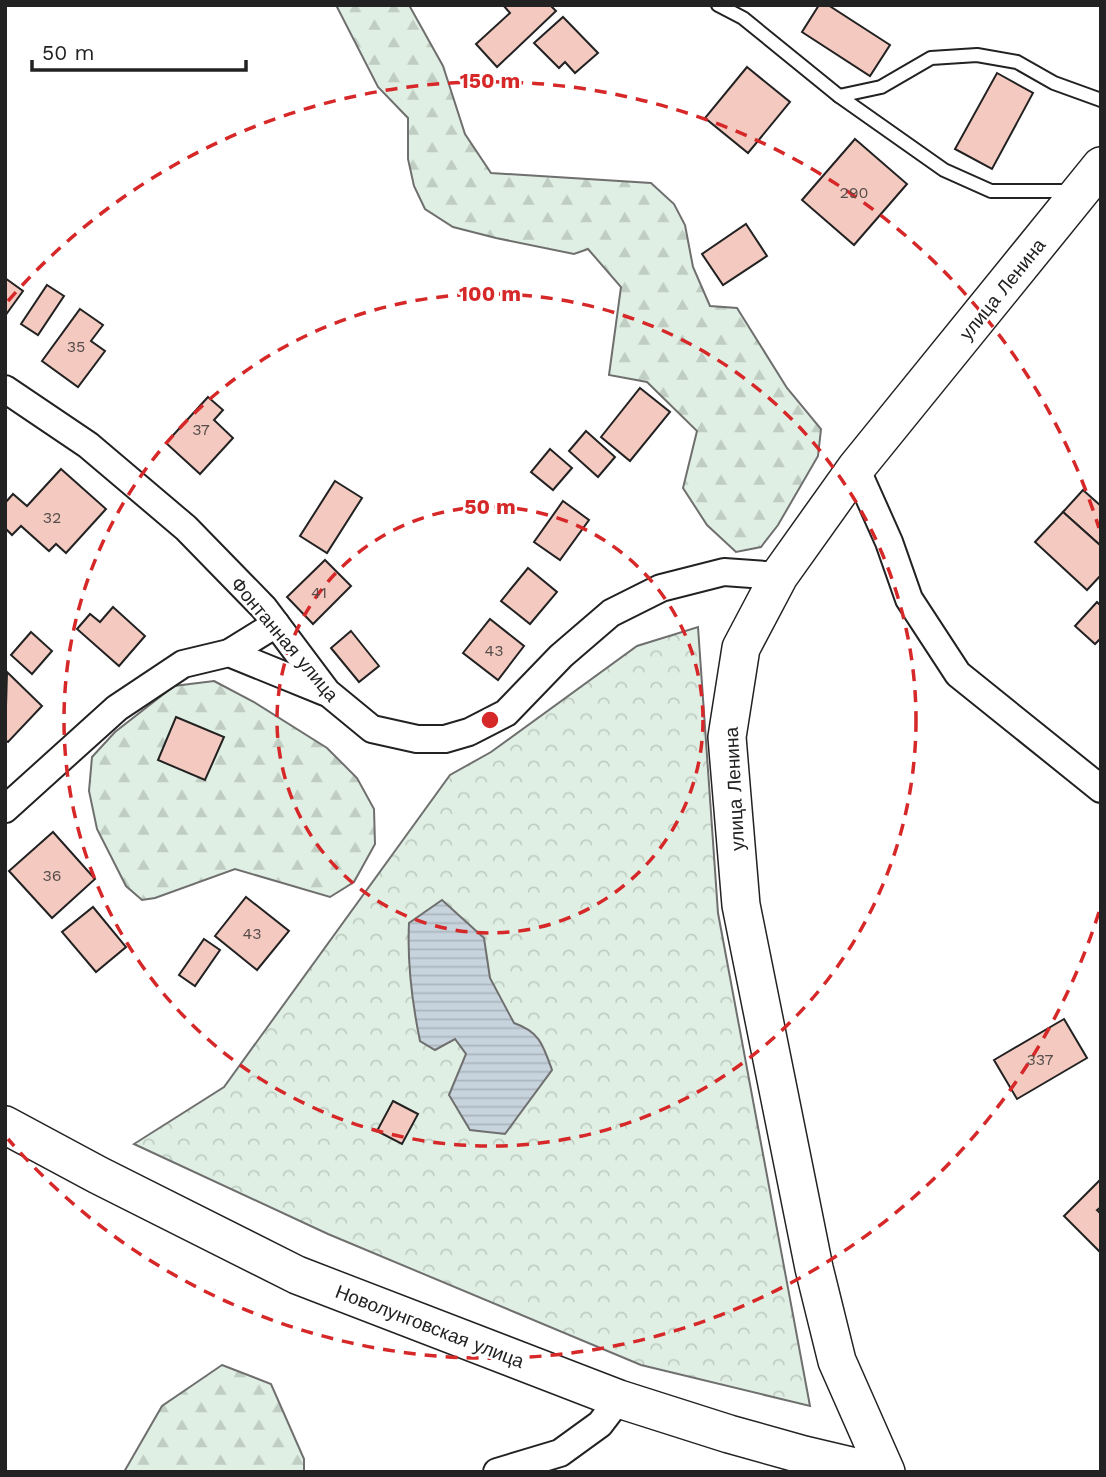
<svg xmlns="http://www.w3.org/2000/svg" width="1106" height="1477" viewBox="0 0 1106 1477" font-family="'Work Sans',sans-serif">
	<style>
		.forest { fill: url(#forest-firs); stroke: #6f6f6f; stroke-width: 2 }
		.park { fill: url(#park-crowns); stroke: #6f6f6f; stroke-width: 2 }
		.water { fill: url(#water-rules); stroke: #6f6f6f; stroke-width: 2 }
		.building { fill: #f3c9c0; stroke: #222; stroke-width: 2 }
		.lines { fill: none; stroke-linecap: round; stroke-linejoin: round }
		.lane-casing { stroke: #222; stroke-width: 16 }
		.street-casing { stroke: #222; stroke-width: 30 }
		.secondary-casing { stroke: #222; stroke-width: 40 }
		.lane { stroke: #fff; stroke-width: 12 }
		.street { stroke: #fff; stroke-width: 26 }
		.secondary { stroke: #fff; stroke-width: 37 }
		.ring { fill: none; stroke: #d62828; stroke-width: 3.5; stroke-dasharray: 12 9 }
		.labels { text-anchor: middle; stroke-width: 5; stroke-linejoin: round; paint-order: stroke }
		.number-label { font-size: 16px; fill: #564c4a }
		.street-label { font-size: 19px; fill: #222; stroke: #fff }
		.centre { fill: #d62828; stroke: #fff; stroke-width: 3.5 }
		.ring-label { font-size: 21px; text-anchor: middle; font-weight: bold; fill: #d62828; stroke: #fff; stroke-width: 5; stroke-linejoin: round; paint-order: stroke }
	</style>
	<defs>
		<pattern id="forest-firs" width="22" height="20" patternUnits="userSpaceOnUse" patternTransform="scale(1.75)"><rect width="22" height="20" fill="#e0efe3"/><path d="M5 1l3.5 6h-7zM16 11l3.5 6h-7z" fill="#c0cdc2"/></pattern>
		<pattern id="park-crowns" width="20" height="18" patternUnits="userSpaceOnUse" patternTransform="scale(1.75)"><rect width="20" height="18" fill="#e0efe3"/><path d="M2 6a3 3 0 1 1 6 0M12 15a3 3 0 1 1 6 0" fill="none" stroke="#c0cdc2"/></pattern>
		<pattern id="water-rules" width="6" height="5" patternUnits="userSpaceOnUse" patternTransform="scale(1.75)"><rect width="6" height="5" fill="#c7d3dd"/><path d="M0 2.5h6" fill="none" stroke="#abb5bd"/></pattern>
	</defs>
	<rect width="100%" height="100%" fill="#fff"/>
	<!-- forest -->
	<g class="forest">
		<path d="M336 5H409L443 66 465 134 491 173 651 183 674 204 685 225 693 267 710 306 737 308 787 388 821 429 818 456 778 525 761 547 736 552 707 525 683 488 697 431 647 382 609 375 621 287 588 249 574 254 496 238 453 227 425 209 414 186 408 159V118L378 87Z"/>
		<path d="M214 681 254 702 327 748 357 778 374 809 375 844 354 882 330 897 235 869 155 898 142 900 126 886 97 829 89 791 92 757 115 732 174 686Z"/>
		<path d="M222 1365 271 1384 304 1459V1472H124L162 1406Z"/>
	</g>
	<!-- park -->
	<path class="park" d="M698 627 718 913 810 1406 641 1365 328 1234 134 1144 224 1087 450 775 491 752 637 646Z"/>
	<!-- water -->
	<path class="water" d="M442 900 484 938 490 978 514 1023C540 1032 543 1045 552 1070L505 1134 470 1130 449 1095 466 1054 455 1039 435 1050 420 1041C412 1002 407 963 409 923Z"/>
	<!-- building -->
	<g class="building">
		<path d="M503 5H550L556 11 497 67 476 44 510 13Z"/>
		<path d="M819 5H828L890 45 870 76 802 32Z"/>
		<path d="M563 17 598 53 575 73 565 62 559 68 534 43Z"/>
		<path d="M747 67 790 102 748 153 705 118Z"/>
		<path d="M997 73 1033 93 992 169 955 149Z"/>
		<path d="M855 139 907 184 854 245 802 200Z"/>
		<path d="M746 224 767 256 723 285 702 254Z"/>
		<path d="M5 278 23 291 5 316Z"/>
		<path d="M47 285 64 296 38 335 21 324Z"/>
		<path d="M80 309 103 325 91 341 105 351 78 387 42 361Z"/>
		<path d="M640 388 670 412 630 461 601 437Z"/>
		<path d="M208 397 223 410 214 420 233 438 200 474 166 443Z"/>
		<path d="M586 431 615 457 598 477 569 451Z"/>
		<path d="M550 449 572 468 553 490 531 472Z"/>
		<path d="M61 469 106 509 66 553 56 544 49 551 21 526 12 535 5 528V503L13 494 27 506Z"/>
		<path d="M335 481 362 498 327 553 300 536Z"/>
		<path d="M1083 490 1101 506V546L1063 512Z"/>
		<path d="M563 501 589 520 560 560 534 542Z"/>
		<path d="M1063 512 1101 546V575L1087 590 1035 542Z"/>
		<path d="M325 560 351 586 313 624 287 597Z"/>
		<path d="M528 568 557 592 530 624 501 601Z"/>
		<path d="M1097 602 1101 606V638L1095 644 1075 626Z"/>
		<path d="M113 607 145 636 119 666 77 629 90 614 100 622Z"/>
		<path d="M490 619 524 646 498 680 463 653Z"/>
		<path d="M351 631 379 666 359 682 331 648Z"/>
		<path d="M31 632 52 651 32 674 11 655Z"/>
		<path d="M7 672 42 706 8 742 5 740Z"/>
		<path d="M176 717 224 737 205 780 158 760Z"/>
		<path d="M53 832 95 879 52 918 9 871Z"/>
		<path d="M246 897 289 931 257 970 215 936Z"/>
		<path d="M93 907 126 947 96 972 62 932Z"/>
		<path d="M204 939 220 950 195 986 179 975Z"/>
		<path d="M1064 1019 1087 1058 1017 1099 994 1060Z"/>
		<path d="M393 1101 418 1114 402 1144 377 1131Z"/>
		<path d="M1101 1179V1207L1097 1210 1101 1214V1253L1064 1216Z"/>
	</g>
	<g class="lines">
		<defs>
			<g id="lane">
				<path d="M718 5 743 18 839 96 944 170 991 191H1074"/>
				<path d="M839 96 881 87 931 58 977 55 1017 62 1054 83 1101 100"/>
			</g>
			<g id="street">
				<path d="M5 389 88 445 186 528 264 608 327 692 372 729 417 739H445L469 732 506 713 561 656 611 613 661 588 724 572 779 576"/>
				<path d="M856 468 889 542 909 599 958 674 1101 789"/>
				<path d="M229 653 276 624"/>
				<path d="M5 809 117 708 183 664 229 653 325 692"/>
				<path d="M497 1472 560 1453 600 1424 619 1399"/>
			</g>
			<g id="secondary">
				<path d="M5 1125 98 1175 297 1275 619 1399 729 1434 804 1455 876 1472"/>
				<path d="M886 1472 837 1361 814 1268 741 905 727 737 741 648 779 576 856 468 1101 166"/>
			</g>
		</defs>
		<!-- lane casing -->
		<use href="#lane" class="lane-casing"/>
		<!-- street casing -->
		<use href="#street" class="street-casing"/>
		<!-- secondary casing -->
		<use href="#secondary" class="secondary-casing"/>
		<!-- lane -->
		<use href="#lane" class="lane"/>
		<!-- street -->
		<use href="#street" class="street"/>
		<!-- secondary -->
		<use href="#secondary" class="secondary"/>
	</g>
	<!-- distance rings -->
	<g class="ring">
		<circle cx="490" cy="720" r="213"/>
		<circle cx="490" cy="720" r="426"/>
		<path d="M1099 912A639 639 0 0 1 8 1139M8 301A639 639 0 0 1 1099 528"/>
	</g>
	<g class="labels">
		<!-- number labels -->
		<g class="number-label">
			<text x="854" y="198">290</text>
			<text x="76" y="352">35</text>
			<text x="201" y="435">37</text>
			<text x="52" y="523">32</text>
			<text x="319" y="598">41</text>
			<text x="494" y="656">43</text>
			<text x="52" y="881">36</text>
			<text x="252" y="939">43</text>
			<text x="1040" y="1065">337</text>
		</g>
		<!-- street labels -->
		<g class="street-label">
			<text transform="translate(1002 289) rotate(-51)" y="7">улица Ленина</text>
			<text transform="translate(285 639) rotate(50)" y="7">Фонтанная улица</text>
			<text transform="translate(734 789) rotate(-93)" y="7">улица Ленина</text>
			<text transform="translate(430 1326) rotate(21)" y="7">Новолунговская улица</text>
		</g>
	</g>
	<circle cx="490" cy="720" r="10" class="centre"/>
	<g class="ring-label">
		<text x="490" y="88">150 m</text>
		<text x="490" y="301">100 m</text>
		<text x="490" y="514">50 m</text>
	</g>
	<!-- border -->
	<rect width="1106" height="1477" fill="none" stroke="#222222" stroke-width="14"/>
	<!-- scale -->
	<path d="M32 60v10h214v-10" fill="none" stroke="#222222" stroke-width="3.5"/>
	<text x="42" y="60" font-size="21" fill="#222222" stroke="#ffffff" stroke-width="5" paint-order="stroke">50 m</text>
</svg>
